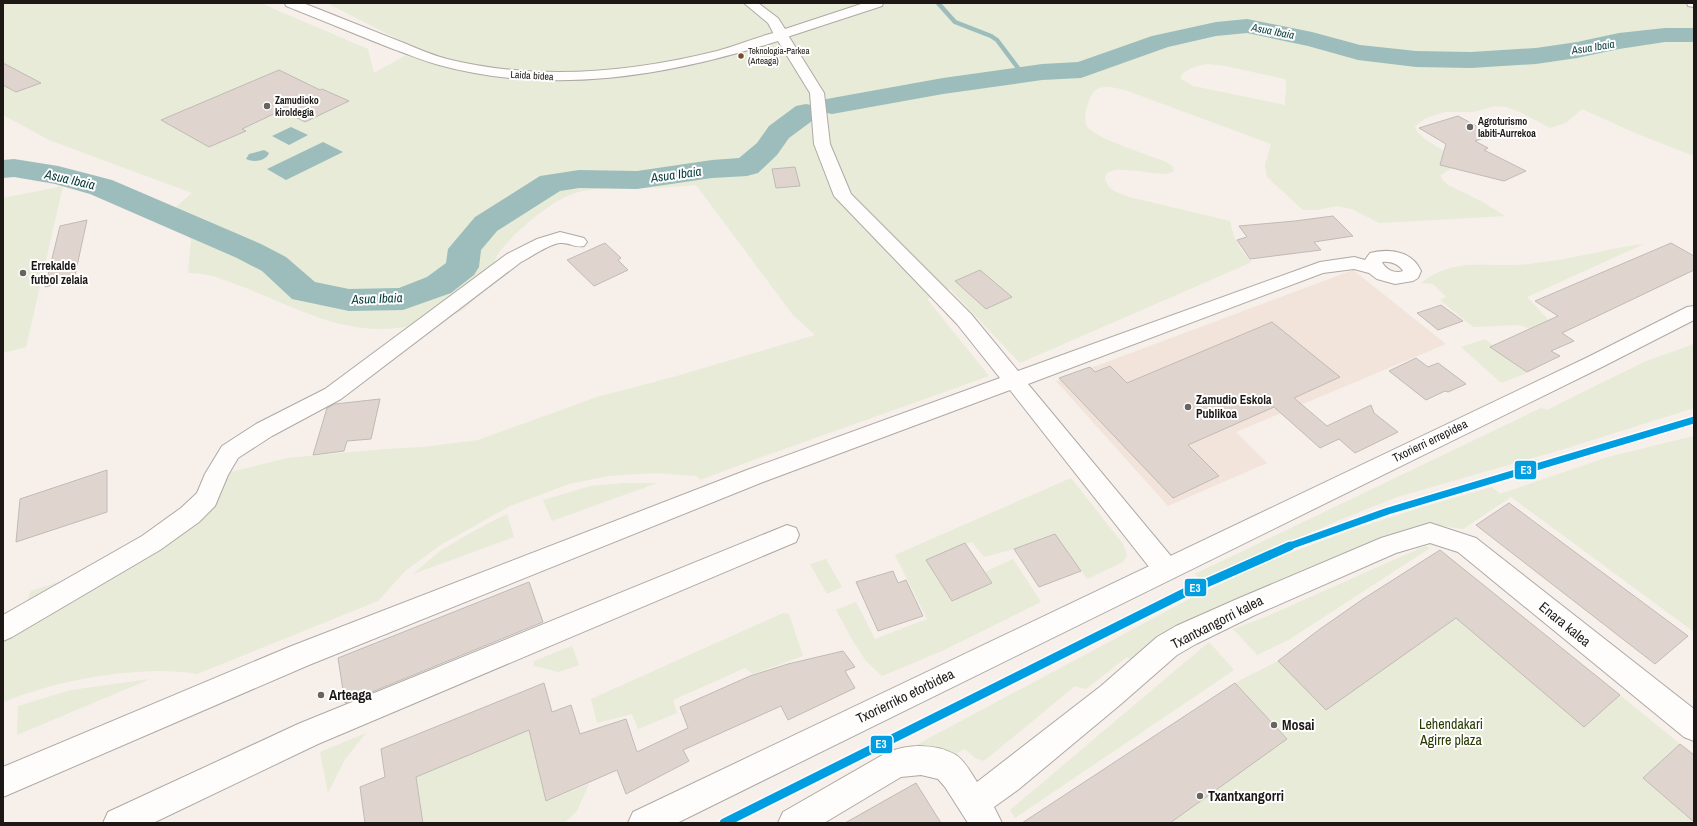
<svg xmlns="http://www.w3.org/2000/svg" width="1697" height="826" viewBox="0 0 1697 826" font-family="'Archivo Narrow',sans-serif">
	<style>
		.built { fill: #f2e4da }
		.green { fill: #e7ebd8; fill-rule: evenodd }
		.water { fill: #9cbdbb }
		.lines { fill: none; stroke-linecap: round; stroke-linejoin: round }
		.stream { stroke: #9cbdbb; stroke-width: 4.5 }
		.river { fill: #9cbdbb; fill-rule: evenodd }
		.building { fill: #dfd5ce; stroke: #c0bab6 }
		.street-casing { stroke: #aea9a5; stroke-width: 2 }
		.secondary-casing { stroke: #aea9a5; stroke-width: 2 }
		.street { fill: #fefdfc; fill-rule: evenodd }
		.secondary { fill: #fefdfc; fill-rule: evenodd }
		.rail-1-far1-casing { stroke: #fefefe; stroke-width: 10 }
		.rail-1-casing { stroke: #fefefe; stroke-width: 12 }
		.rail-1-far1 { stroke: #009de0; stroke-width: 7 }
		.rail-1 { stroke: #009de0; stroke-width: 9 }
		.bus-dot { fill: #7a4b2a; stroke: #fefefe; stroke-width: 1.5 }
		.poi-dot { fill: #696360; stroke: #fefefe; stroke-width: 1.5 }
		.labels { text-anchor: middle; stroke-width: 4; stroke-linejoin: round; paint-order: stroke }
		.far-bus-label { font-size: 9px; fill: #1d1815; stroke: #fefefe; text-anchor: start }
		.far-street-label { font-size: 10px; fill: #1d1815; stroke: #fefefe }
		.far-poi-label { font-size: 10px; font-weight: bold; fill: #1d1815; stroke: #fefefe; text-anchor: start }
		.far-water-label { font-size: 11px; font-style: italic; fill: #053939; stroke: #fefefe }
		.poi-label { font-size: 12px; font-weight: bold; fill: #1d1815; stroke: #fefefe; text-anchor: start }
		.street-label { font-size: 12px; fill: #1d1815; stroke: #fefefe }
		.water-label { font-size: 13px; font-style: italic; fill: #053939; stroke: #fefefe }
		.near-street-label { font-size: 14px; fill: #1d1815; stroke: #fefefe }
		.near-poi-label { font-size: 14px; font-weight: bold; fill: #1d1815; stroke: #fefefe; text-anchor: start }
		.near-park-label { font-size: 14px; fill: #293a00; stroke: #fefefe }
		.line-badge { stroke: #fefefe; stroke-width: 1.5 }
		.badge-label { font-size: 11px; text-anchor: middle; font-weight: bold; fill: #fff }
	</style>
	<rect width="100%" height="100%" fill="#f6efea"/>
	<!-- built -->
	<path class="built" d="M1353 270 1446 344 1236 432 1267 463 1168 506 1056 381Z"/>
	<!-- green -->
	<g class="green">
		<path d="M3 3H260L368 49 374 73 410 53 409 45 327 3H1694V156L1635 133 1582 109 1566 123 1550 128 1522 113 1507 107 1495 106 1473 112H1445L1426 118 1415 126C1415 138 1454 156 1464 161L1445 172 1441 175 1442 179 1448 185 1483 202 1505 216 1379 223 1352 209 1336 206 1318 210H1303L1267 177 1265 165 1271 144 1125 90C1116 88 1106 85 1097 89 1089 93 1081 121 1088 128 1098 139 1148 155 1164 161L1172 166 1174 170 1173 172 1166 174C1152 174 1122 167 1111 171 1107 172 1106 174 1105 178 1107 190 1118 193 1129 197L1230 221C1233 238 1240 251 1252 262L1020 363 950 289 927 299 989 376 748 462 700 480 697 476 654 473 608 476 569 484 510 506 442 544 405 571 378 601 197 674C182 671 167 671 152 671 100 673 51 683 3 702V620L25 607 31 591 84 574 157 530 195 496 201 482 219 475 287 458 385 449 422 447 478 440 597 397 677 376 815 335 793 315 696 185C677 187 658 188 639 188 617 189 591 186 570 195 547 204 512 234 498 254 494 260 494 265 492 271 487 285 473 303 461 311 450 318 437 317 426 320 422 321 418 324 414 325 353 340 301 310 246 288 227 281 208 272 188 273L191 239 181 230 161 220 192 193 49 140 3 115ZM1208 64 1225 66 1285 79C1288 88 1284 96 1285 105L1193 86 1181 79V75C1189 68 1198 65 1208 64Z"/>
		<path d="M63 186 26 347 3 353V198Z"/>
		<path d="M1644 244 1527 297 1558 330 1542 332 1518 325 1473 327 1440 300 1446 297 1433 284 1421 283C1452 259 1478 266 1514 265 1524 265 1534 263 1544 262 1578 258 1610 248 1644 244Z"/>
		<path d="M1485 339 1502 353 1501 354 1527 373 1501 383 1461 347Z"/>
		<path d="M1694 344V408L1564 449 1397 497 1342 519 1201 580 1195 574 1541 408 1547 410 1644 362Z"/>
		<path d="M1694 436V632L1511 497 1463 529 1438 525 1437 530 1134 663 1127 657 1086 689 1075 686 984 761 975 758 965 749 955 754 929 748 907 750 1193 597 1272 560 1351 530 1423 507 1492 487 1500 494 1608 457Z"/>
		<path d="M1071 478 1123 544 1127 555 1123 562 1087 579 1055 534 1014 549 984 557 972 542 958 546 926 560 952 601 992 583 985 572 1013 559 1041 602 942 651 882 676 866 661 853 641 836 610 856 602 875 639 927 619 895 555Z"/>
		<path d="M624 483H657L552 521 543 500 591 486Z"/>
		<path d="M507 514 514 537 413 574 440 551 472 532Z"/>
		<path d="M1425 546 1430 548 1290 639 1257 655 1233 629 1268 616Z"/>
		<path d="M826 559 842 587 827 594 810 564Z"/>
		<path d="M783 613 789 614 803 656 753 674 745 668 673 700 677 713 638 729 632 714 597 723 591 699Z"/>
		<path d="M1456 618 1620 695 1680 744 1643 778 1694 823H1170L1287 739 1235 683 1278 661 1327 709Z"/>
		<path d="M1209 642 1234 670 1015 818 1010 810Z"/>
		<path d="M572 646 579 665 559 672 534 666V661Z"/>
		<path d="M150 679 17 735 18 706 71 690Z"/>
		<path d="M529 730 546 802 589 784 577 811 564 823H424L416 777Z"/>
		<path d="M366 733 345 759 328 793 320 752Z"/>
	</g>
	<!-- water -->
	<g class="water">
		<path d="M291 127 308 135 289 145 272 136Z"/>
		<path d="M323 142 343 152 286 180 267 169Z"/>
		<path d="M264 150 269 153C266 161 254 163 246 159L249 154Z"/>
	</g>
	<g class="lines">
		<!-- stream -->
		<path class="stream" d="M938 3 955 22 991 36 997 40 1018 68 1017 71 1010 77"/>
		<!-- river -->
		<g class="river">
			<path d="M1247 19 1312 32 1360 45 1416 51 1471 52 1536 48 1577 42 1619 33 1665 28H1694V42H1665L1619 49 1577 58 1536 64 1471 68 1416 67 1358 60 1308 46 1247 33 1216 36 1168 47 1081 78 1042 80 943 94 832 114 822 112 818 106 822 100 832 98 943 78 1042 64 1078 62 1152 36 1216 22Z"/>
			<path d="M806 104 816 106 820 112 816 118 789 138 777 155 758 173 747 176 712 178 637 189 579 188 560 191 497 231 481 250 479 267 474 275 451 293 403 310 349 311 292 299 262 271 237 258 90 194 55 184 14 177 3 178V160L14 159 58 166 112 180 261 244 286 257 315 282 349 289 399 288 427 277 446 263 448 249 475 217 540 176 579 170 637 171 712 160 739 158 757 143 769 126 796 106Z"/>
		</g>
	</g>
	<!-- building -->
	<g class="building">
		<path d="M3 63 41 83 16 92 3 85Z"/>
		<path d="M279 70 320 90 322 89 349 101 305 122 282 110 242 129 246 131 209 147 161 120Z"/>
		<path d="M1458 116 1493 135 1475 141 1488 148 1484 150 1526 171 1504 181 1440 165 1446 144 1419 128Z"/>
		<path d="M795 167 800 186 776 188 772 169Z"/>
		<path d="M1333 216 1353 236 1314 242 1321 250 1250 259 1237 240 1247 237 1239 226 1295 221Z"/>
		<path d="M87 220 74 280 45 287 60 226Z"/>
		<path d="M605 243 621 258 618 260 628 270 594 286 567 260Z"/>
		<path d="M1671 243 1694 256V270L1562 333 1574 341 1551 351 1560 356 1527 372 1490 347 1558 316 1535 301Z"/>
		<path d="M980 270 1012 297 986 309 955 281Z"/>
		<path d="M1441 305 1463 321 1438 330 1417 313Z"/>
		<path d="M1272 322 1340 377 1294 398 1327 426 1371 405 1374 413 1398 432 1355 453 1339 439 1320 448 1274 407 1188 445 1219 476 1173 498 1059 378 1090 367 1095 372 1110 366 1127 383Z"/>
		<path d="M1416 358 1428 367 1438 363 1466 384 1448 392 1445 391 1426 400 1389 371Z"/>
		<path d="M380 399 371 439 347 441 344 451 313 455 327 408 335 404Z"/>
		<path d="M107 470V512L16 542 20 499Z"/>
		<path d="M1509 503 1688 636 1655 664 1476 525Z"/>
		<path d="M1055 534 1081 571 1039 587 1014 549Z"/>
		<path d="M965 543 992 583 952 601 926 560Z"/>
		<path d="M1440 550 1620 695 1584 727 1456 618 1326 710 1278 661 1320 629 1363 599Z"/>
		<path d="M893 571 898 583 906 580 923 616 878 631 856 582Z"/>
		<path d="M529 582 543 622 345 703 338 658Z"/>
		<path d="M843 651 855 667 845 671 855 688 788 720 781 706 683 750 689 761 626 794 617 770 546 801 529 730 416 777 423 823H365L360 787 385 777 381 749 544 683 552 712 571 705 580 734 626 719 637 752 688 728 680 707 750 676 788 664Z"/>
		<path d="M1235 683 1287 739 1170 823H1022Z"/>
		<path d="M1680 744 1694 755V822L1643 778Z"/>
		<path d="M916 783 941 823H845Z"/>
	</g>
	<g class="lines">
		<defs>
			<g id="street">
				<path d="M285 3H303C337 16 370 30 404 43 418 49 432 55 447 59 536 81 629 73 717 51 739 45 759 36 781 31L786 32 824 93 830 144 851 194 971 314 1018 371 1320 262 1354 257 1365 260 1370 253C1390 248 1412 251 1421 271L1418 278 1413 281 1395 284 1377 279 1369 273 1354 269 1323 273 1028 384 1175 561 1179 569 1175 577 1166 580 1157 577 1010 390 763 482 309 665 3 797V767L289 647 747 470 1000 378 957 324 834 196 814 144 810 93 778 41C668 76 552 96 439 65 423 61 408 54 393 49 357 35 322 20 286 6ZM1382 262C1390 261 1399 264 1403 271 1395 274 1386 270 1382 262Z"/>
				<path d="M560 232 584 238 587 242 584 246C575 248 569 242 560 243 549 244 531 257 521 262L341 399 272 436 238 458 228 475 215 506 199 522 160 550 12 637 3 641V615L142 536 181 508 197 493 205 474 222 446 256 424 325 389 507 254 537 239Z"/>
				<path d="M1430 523 1476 538 1694 709V741L1684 737 1458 552 1430 543 1396 553 1255 615 1196 644 1177 655 1121 704 1019 789 994 807 1002 823H968L945 787 938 779 921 775 901 777 824 823H778L783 812 886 753C908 744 935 743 956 755 965 761 971 773 977 782L1101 686 1157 637 1176 626 1237 599 1381 538Z"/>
				<path d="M787 525 796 528 799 535 796 542 318 744 153 823H103L108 812 298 724Z"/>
			</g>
			<g id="secondary">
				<path d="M744 3H758L778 18 785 29 864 3H883L882 6 781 39 776 38 768 23Z"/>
				<path d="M1687 3H1694V7L1688 6Z"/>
				<path d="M1694 306V320L1602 367 677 823H628L633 812 1588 357 1687 307Z"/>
			</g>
		</defs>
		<!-- street casing -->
		<use href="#street" class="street-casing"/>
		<!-- secondary casing -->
		<use href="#secondary" class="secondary-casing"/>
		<!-- street -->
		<use href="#street" class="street"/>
		<!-- secondary -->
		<use href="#secondary" class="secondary"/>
		<defs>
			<path id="rail-1-far1" d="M1287 547 1388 511 1694 420"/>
			<path id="rail-1" d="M724 823 1186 592 1290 546"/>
		</defs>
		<!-- rail-1-far1 casing -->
		<use href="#rail-1-far1" class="rail-1-far1-casing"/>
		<!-- rail-1 casing -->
		<use href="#rail-1" class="rail-1-casing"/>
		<!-- rail-1-far1 -->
		<use href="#rail-1-far1" class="rail-1-far1"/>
		<!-- rail-1 -->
		<use href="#rail-1" class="rail-1"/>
	</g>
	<!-- markers -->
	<circle class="bus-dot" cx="741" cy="56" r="3.5"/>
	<g class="poi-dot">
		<circle cx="267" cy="106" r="4"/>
		<circle cx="1470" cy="127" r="4"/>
		<circle cx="23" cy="273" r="4"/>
		<circle cx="1188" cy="407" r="4"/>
		<circle cx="321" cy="695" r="4"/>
		<circle cx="1274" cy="725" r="4"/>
		<circle cx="1200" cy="796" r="4"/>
	</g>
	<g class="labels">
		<!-- far-bus labels -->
		<g class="far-bus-label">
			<text x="748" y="54">Teknologia-Parkea<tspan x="748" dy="10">(Arteaga)</tspan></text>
		</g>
		<!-- far-street labels -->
		<g class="far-street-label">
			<text transform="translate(532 75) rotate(3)" y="4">Laida bidea</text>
		</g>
		<!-- far-poi labels -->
		<g class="far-poi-label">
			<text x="275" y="104">Zamudioko<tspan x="275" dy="12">kiroldegia</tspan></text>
			<text x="1478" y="125">Agroturismo<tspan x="1478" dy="12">Iabiti-Aurrekoa</tspan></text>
		</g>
		<!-- far-water labels -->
		<g class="far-water-label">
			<text transform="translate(1273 31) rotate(11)" y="4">Asua Ibaia</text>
			<text transform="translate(1593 47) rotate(-9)" y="4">Asua Ibaia</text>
		</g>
		<!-- poi labels -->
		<g class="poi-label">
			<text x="31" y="270">Errekalde<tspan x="31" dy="14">futbol zelaia</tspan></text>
			<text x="1196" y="404">Zamudio Eskola<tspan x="1196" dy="14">Publikoa</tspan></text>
		</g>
		<!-- street labels -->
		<g class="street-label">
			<text transform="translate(1430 441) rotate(-26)" y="4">Txorierri errepidea</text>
		</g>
		<!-- water labels -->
		<g class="water-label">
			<text transform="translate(676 174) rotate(-8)" y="5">Asua Ibaia</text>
			<text transform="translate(70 179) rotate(13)" y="5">Asua Ibaia</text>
			<text transform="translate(377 298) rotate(-2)" y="5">Asua Ibaia</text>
		</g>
		<!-- near-street labels -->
		<g class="near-street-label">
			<text transform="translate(1217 622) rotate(-27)" y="5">Txantxangorri kalea</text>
			<text transform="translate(1565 624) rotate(39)" y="5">Enara kalea</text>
			<text transform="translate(905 696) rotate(-26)" y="5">Txorierriko etorbidea</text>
		</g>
		<!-- near-poi labels -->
		<g class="near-poi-label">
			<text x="329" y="700">Arteaga</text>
			<text x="1282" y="730">Mosai</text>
			<text x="1208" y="801">Txantxangorri</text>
		</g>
		<!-- near-park labels -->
		<g class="near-park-label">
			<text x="1451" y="729">Lehendakari<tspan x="1451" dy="16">Agirre plaza</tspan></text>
		</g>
	</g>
	<g class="line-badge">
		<rect x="1514" y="460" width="23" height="20" rx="4" fill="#009de0"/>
		<rect x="1184" y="578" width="23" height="19" rx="4" fill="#009de0"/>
		<rect x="870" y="735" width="23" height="19" rx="4" fill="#009de0"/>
	</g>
	<g class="badge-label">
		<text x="1526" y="474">E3</text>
		<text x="1195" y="592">E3</text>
		<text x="881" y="748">E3</text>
	</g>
	<!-- border -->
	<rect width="1697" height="826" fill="none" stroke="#1d1815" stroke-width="8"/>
</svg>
